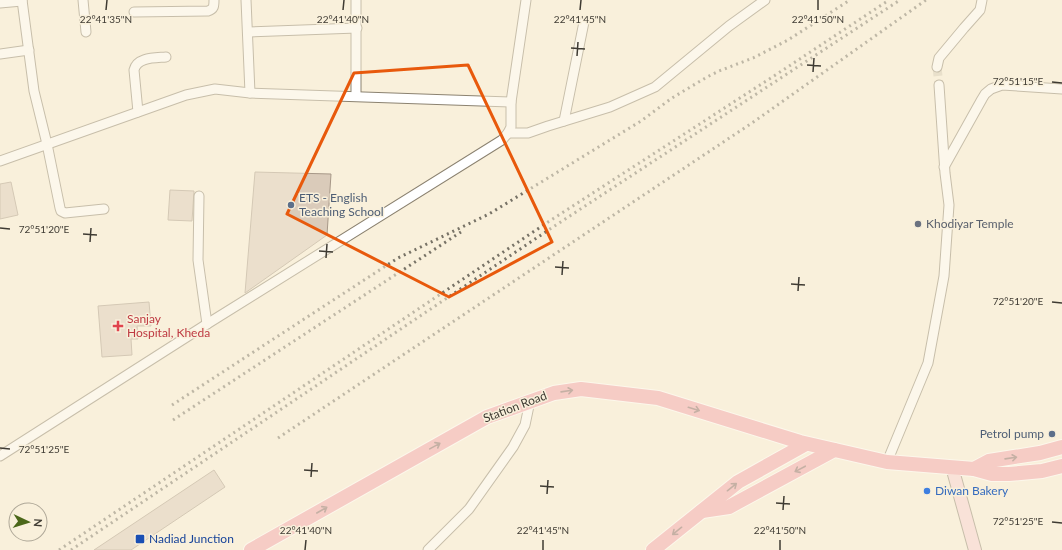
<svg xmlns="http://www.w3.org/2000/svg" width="1062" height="550" viewBox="0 0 1062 550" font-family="Lato,sans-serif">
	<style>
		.building { fill: #dacbba; stroke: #a79888 }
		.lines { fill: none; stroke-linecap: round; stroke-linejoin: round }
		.street-tunnel { stroke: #d4ccb9; stroke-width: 9; stroke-dasharray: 9 4.5; stroke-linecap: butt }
		.street-casing { stroke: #8b8270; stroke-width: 11 }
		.secondary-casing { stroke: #8b8270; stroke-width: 14 }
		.primary-casing { stroke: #fff; stroke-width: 16 }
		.street { stroke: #fff; stroke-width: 9 }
		.secondary { stroke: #f8d0d6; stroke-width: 12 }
		.primary { stroke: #f1a0ac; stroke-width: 14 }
		.rail { stroke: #777266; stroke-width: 3; stroke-dasharray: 2 4; stroke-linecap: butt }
		.oneway { stroke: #866363 }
		.marked { fill: none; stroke: #e8590c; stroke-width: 3; stroke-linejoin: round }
		.ticks { fill: none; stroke: #3f3b33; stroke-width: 1.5 }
		.service-dot { fill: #5c6f8a; stroke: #f9f0db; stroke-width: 1.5 }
		.worship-dot { fill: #6b7280; stroke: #f9f0db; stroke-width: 1.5 }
		.health-dot { fill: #e0444e; stroke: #f9f0db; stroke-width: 1.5 }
		.shop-dot { fill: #3f7fe0; stroke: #f9f0db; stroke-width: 1.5 }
		.transit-dot { fill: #1a4fb4; stroke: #f9f0db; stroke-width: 1.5 }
		.labels { text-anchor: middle; stroke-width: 3; stroke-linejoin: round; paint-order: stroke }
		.service-label { font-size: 12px; fill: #4e5e75; stroke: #f9f0db; text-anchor: start }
		.worship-label { font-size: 12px; fill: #5b616d; stroke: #f9f0db; text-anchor: start }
		.health-label { font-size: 12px; fill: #be3a42; stroke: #f9f0db; text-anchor: start }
		.street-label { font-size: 12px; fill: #3f3b33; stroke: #f9f0db }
		.shop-label { font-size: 12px; fill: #366cbe; stroke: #f9f0db; text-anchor: start }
		.transit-label { font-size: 12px; fill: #164399; stroke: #f9f0db; text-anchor: start }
		.ticks-label { font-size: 10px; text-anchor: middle; fill: #3f3b33; stroke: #f9f0db; stroke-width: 3; stroke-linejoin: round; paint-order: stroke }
	</style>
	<rect width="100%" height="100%" fill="#f9f0db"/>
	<!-- building -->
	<g class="building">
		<path d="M255 172 331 174 327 235 245 293Z"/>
		<path d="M11 182 18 215 0 219V184Z"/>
		<path d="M170 190 194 191 192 221 168 220Z"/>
		<path d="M149 302 151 326H137L138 339H131L132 355 102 357 98 306Z"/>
		<path d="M214 470 225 487 131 550H94Z"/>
	</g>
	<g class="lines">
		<!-- street-tunnel -->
		<path class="street-tunnel" d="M937 67 939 85"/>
		<defs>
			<g id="street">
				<path d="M22 0 34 91 47 144 60 208 61 211 65 213 104 209"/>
				<path d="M83 0 86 32"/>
				<path d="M246 0 250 93"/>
				<path d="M0 3 22 1"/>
				<path d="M134 12 208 11C214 9 214 6 214 0"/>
				<path d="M248 32 357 28"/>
				<path d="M0 54 29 50"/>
				<path d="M937 67 939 58 964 28 980 10 982 0"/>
				<path d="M356 96V0"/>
				<path d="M138 112 134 70C137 57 155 58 166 57"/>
				<path d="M564 121 584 22"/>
				<path d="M508 133H528L548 126 610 107 655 87 729 26 765 0"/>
				<path d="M0 161 186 95 215 89 250 93 511 102"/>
				<path d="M944 167 982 99 985 94 991 89 1002 85 1062 89"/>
				<path d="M199 196 198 260 207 324"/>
				<path d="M0 456 207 324 502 140 508 133 511 127V102L526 0"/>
				<path d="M887 462 928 363 944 276 949 205 945 173 939 85"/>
				<path d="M428 550 469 509 513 447 525 425 530 401"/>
			</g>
			<path id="secondary" d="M952 467 975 550"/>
			<g id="primary">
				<path d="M974 469 989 461 1040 453 1062 447"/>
				<path d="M702 511 729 507 834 450"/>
				<path d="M251 550 487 417 554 393 581 389 658 398 800 442 887 462 974 469 992 474H1009L1042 471 1062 466"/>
				<path d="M653 550 738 482 806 444"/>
			</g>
		</defs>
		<!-- street casing -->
		<use href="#street" class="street-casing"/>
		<!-- secondary casing -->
		<use href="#secondary" class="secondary-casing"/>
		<!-- primary casing -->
		<use href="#primary" class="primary-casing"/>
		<!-- street -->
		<use href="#street" class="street"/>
		<!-- secondary -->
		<use href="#secondary" class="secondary"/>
		<!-- primary -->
		<use href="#primary" class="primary"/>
		<!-- rail -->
		<g class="rail">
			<path d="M172 405 398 258 489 214 641 121 672 98 707 77 719 71 753 58 788 40 850 0"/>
			<path d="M173 420 461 232"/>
			<path d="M278 438 752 123 926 0"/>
			<path d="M59 550 548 222 777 74 889 0"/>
			<path d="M71 550 553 227 900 0"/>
		</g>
	</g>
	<!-- one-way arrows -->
	<defs><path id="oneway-shaft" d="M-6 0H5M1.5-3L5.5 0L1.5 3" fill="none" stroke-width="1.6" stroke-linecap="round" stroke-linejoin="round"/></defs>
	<g class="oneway">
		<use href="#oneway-shaft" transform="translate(567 391) rotate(-8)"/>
		<use href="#oneway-shaft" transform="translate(694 409) rotate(17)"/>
		<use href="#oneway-shaft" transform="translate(435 446) rotate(-29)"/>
		<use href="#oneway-shaft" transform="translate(1011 458) rotate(-8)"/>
		<use href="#oneway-shaft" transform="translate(800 469) rotate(152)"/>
		<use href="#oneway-shaft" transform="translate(732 487) rotate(-39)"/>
		<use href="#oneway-shaft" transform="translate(322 510) rotate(-30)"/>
		<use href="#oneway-shaft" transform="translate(677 531) rotate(141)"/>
	</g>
	<!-- marked area -->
	<path d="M0 0H1062V550H0ZM468 65 552 242 449 297 287 214 354 73Z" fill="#f9f0db" fill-opacity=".55" fill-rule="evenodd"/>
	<path class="marked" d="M468 65 552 242 449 297 287 214 354 73Z"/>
	<!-- ticks -->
	<path class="ticks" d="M106 10 107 0M343 10 344 0M580 10 581 0M818 10V0M571 48 585 49M577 56 578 42M807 65 821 66M813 72 814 58M1052 82 1062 83M0 228 10 229M83 234 97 235M90 242 91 228M319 251 333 252M326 258 327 244M555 267 569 268M562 275 563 261M791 284 805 285M798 291 799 277M1052 302 1062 303M0 448 10 449M304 470 318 471M311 477 312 463M540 486 554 487M547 494 548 480M776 503 790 504M783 510 784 496M1052 522 1062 523M305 550 306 540M543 550V540M780 550V540"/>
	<!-- markers -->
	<g class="service-dot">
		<circle cx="291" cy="205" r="4"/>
		<circle cx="1052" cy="434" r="4"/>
	</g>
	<circle class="worship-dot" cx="918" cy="224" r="4"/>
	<path class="health-dot" d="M116 320h4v4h4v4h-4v4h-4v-4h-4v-4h4z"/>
	<circle class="shop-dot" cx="927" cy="491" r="4"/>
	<rect class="transit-dot" x="135" y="534" width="10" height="10" rx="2"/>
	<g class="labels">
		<!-- service labels -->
		<g class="service-label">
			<text x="299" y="202">ETS - English<tspan x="299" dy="14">Teaching School</tspan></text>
			<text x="1044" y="438" text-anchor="end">Petrol pump</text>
		</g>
		<!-- worship labels -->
		<g class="worship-label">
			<text x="926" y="228">Khodiyar Temple</text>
		</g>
		<!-- health labels -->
		<g class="health-label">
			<text x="127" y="323">Sanjay<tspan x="127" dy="14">Hospital, Kheda</tspan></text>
		</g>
		<!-- street labels -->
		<g class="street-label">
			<text transform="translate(515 407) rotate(-21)" y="4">Station Road</text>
		</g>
		<!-- shop labels -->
		<g class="shop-label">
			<text x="935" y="495">Diwan Bakery</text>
		</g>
		<!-- transit labels -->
		<g class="transit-label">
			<text x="149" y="543">Nadiad Junction</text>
		</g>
	</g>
	<g class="ticks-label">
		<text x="106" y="23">22°41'35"N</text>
		<text x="343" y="23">22°41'40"N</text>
		<text x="580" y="23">22°41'45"N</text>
		<text x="818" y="23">22°41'50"N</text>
		<text x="1018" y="85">72°51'15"E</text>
		<text x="44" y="233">72°51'20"E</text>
		<text x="1018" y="305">72°51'20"E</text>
		<text x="44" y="453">72°51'25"E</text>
		<text x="1018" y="525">72°51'25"E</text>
		<text x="306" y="534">22°41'40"N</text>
		<text x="543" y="534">22°41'45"N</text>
		<text x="780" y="534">22°41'50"N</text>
	</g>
	<!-- north arrow -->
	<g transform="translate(28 522) rotate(94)"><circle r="19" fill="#f9f0db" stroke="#afa898"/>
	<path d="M0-3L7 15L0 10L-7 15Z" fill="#4b6719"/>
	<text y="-6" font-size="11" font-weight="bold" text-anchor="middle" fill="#3f3b33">N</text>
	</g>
</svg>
